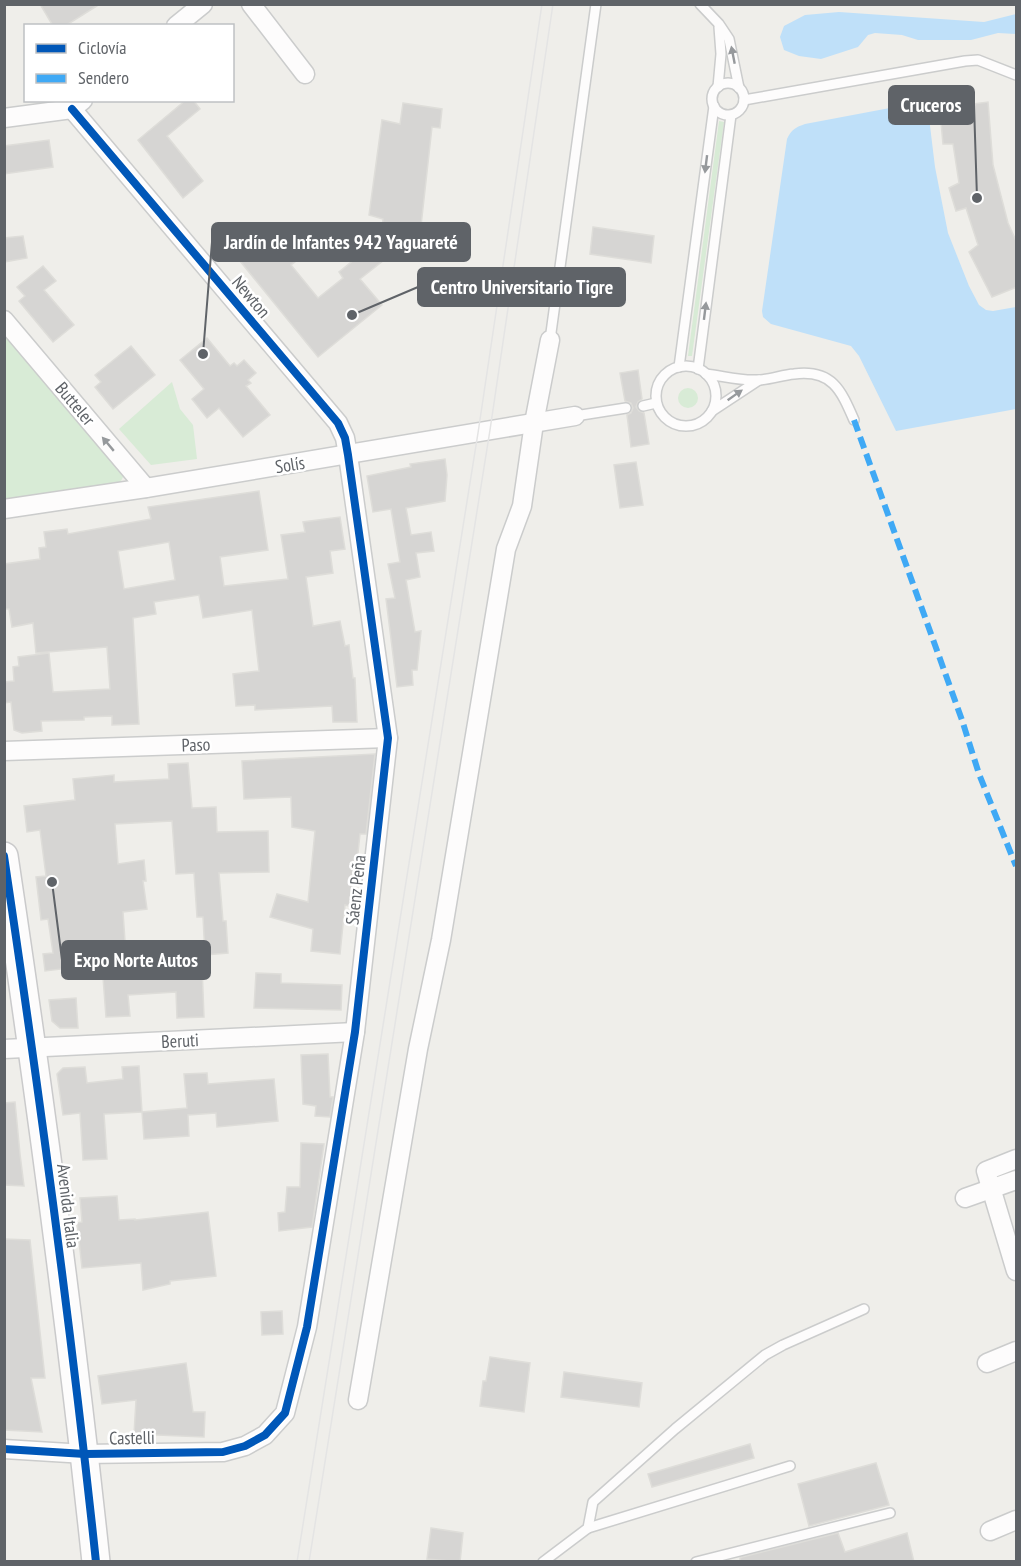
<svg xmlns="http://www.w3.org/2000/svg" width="1021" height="1566" viewBox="0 0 1021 1566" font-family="'PT Sans Narrow',sans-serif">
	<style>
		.green { fill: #d8ebd6 }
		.water { fill: #bfe0f9 }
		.building { fill: #d6d5d3; stroke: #deddd9; stroke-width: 1.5; fill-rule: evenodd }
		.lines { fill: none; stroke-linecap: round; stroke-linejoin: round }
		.lane-casing { stroke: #cbcccc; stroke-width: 12 }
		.street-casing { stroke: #cbcccc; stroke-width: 21 }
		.secondary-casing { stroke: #cacacb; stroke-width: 30 }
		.lane { stroke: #fdfcfc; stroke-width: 9 }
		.street { stroke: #fdfcfc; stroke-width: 18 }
		.secondary { stroke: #fdfcfc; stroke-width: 27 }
		.tram { stroke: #e4e4e4; stroke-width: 1.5 }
		.quiet { stroke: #3fa9f5; stroke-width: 6; stroke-dasharray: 12 6; stroke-linecap: butt }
		.cycleway-casing { stroke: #fff; stroke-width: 11 }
		.cycleway { stroke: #0057b8; stroke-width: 8 }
		.oneway { fill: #96999c }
		.labels { text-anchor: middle; stroke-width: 5; stroke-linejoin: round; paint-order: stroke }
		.street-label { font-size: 18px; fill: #5f6368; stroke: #fff }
		.leader { fill: none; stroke: #5f6368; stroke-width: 2 }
		.callout-dot { fill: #5f6368; stroke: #fff; stroke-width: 2 }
		.callout { fill: #5f6368; stroke: #5f6368; stroke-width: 2 }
		.callout-label { font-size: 20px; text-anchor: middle; font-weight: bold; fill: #fff }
	</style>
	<rect width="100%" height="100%" fill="#efeeea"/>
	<!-- green -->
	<g class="green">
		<path d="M719 121 724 122 692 356H688Z"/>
		<path d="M4 334 124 475 120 483 115 486 5 499Z"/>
		<path d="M172 382 180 409 193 425 197 459 151 465 119 429Z"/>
		<circle cx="688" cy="398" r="10"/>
	</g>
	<!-- water -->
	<g class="water">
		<path d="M839 12 984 22 1016 14V34L998 33 971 40H918L902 35 875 33 868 35 858 47 821 59 799 56 784 50 780 37 784 26 805 15Z"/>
		<path d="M927 101 935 167 948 233 969 286 979 305 986 310 993 311 1016 307V409L896 431 859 356 851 346 771 324 763 317 762 311 787 139C791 130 796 127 805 124Z"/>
	</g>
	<!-- building -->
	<g class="building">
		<path d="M40 4H100L65 26H53Z"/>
		<path d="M186 100H193L200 109 167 136 203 181 183 198 138 140Z"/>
		<path d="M988 102 993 165 1008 223 1017 243V287L992 297 969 252 978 245 966 208 956 211 949 188 959 183 953 144H943L941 122 950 120V107Z"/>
		<path d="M403 103 442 109 440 128 432 127 419 244 407 242 360 279 382 305 318 357 240 261 276 232 299 259 291 265 318 298 343 278 339 272 381 238 383 219 369 215 382 120 400 124Z"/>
		<path d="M49 140 53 167 4 174V146Z"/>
		<path d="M593 227 654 236 651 263 590 254Z"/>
		<path d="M23 236 27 258 4 262V238Z"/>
		<path d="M43 266 56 281 44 290 74 325 53 342 19 301 25 296 17 287Z"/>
		<path d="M207 338 230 366 234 363 237 366 244 360 256 373 248 380 251 383 246 386 270 415 243 437 219 408 207 418 192 399 204 389 180 360Z"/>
		<path d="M131 346 155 375 113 409 95 387 101 382 95 375Z"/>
		<path d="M638 370 642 399 638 402 636 407 639 411 644 413 649 444 631 447 627 415 631 413 633 408 631 403 625 401 620 373Z"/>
		<path d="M445 459 447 475 445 501 406 508 411 535 431 532 434 551 416 553 420 577 406 580 415 632 421 631 417 670H412L413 685 397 687 386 599 395 598 388 564 400 562 391 509 373 512 367 476 411 467 410 464Z"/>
		<path d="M636 462 643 505 620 508 614 465Z"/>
		<path d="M259 491 268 550 220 557 224 586 288 579 281 535 305 532 303 522 340 517 345 549 330 551 333 573 306 577 313 626 340 621 345 646 349 645 353 678H355L357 722H333L332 706 255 710V705L236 706 233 674 259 671 252 610 203 618 199 595 154 602 156 614 133 618 139 724 112 725V716L84 717V720L41 721 42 731 22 733 14 730 11 702 4 703V682L14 681 13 667 19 666 18 657 49 653 53 692 110 689 107 647 36 653 33 623 12 627 9 609H4V564L40 559 39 548 46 547 44 532 67 529 68 534 151 519 148 507ZM169 542 175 580 124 589 118 551Z"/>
		<path d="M375 754 366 834H360L355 881H353L349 906 345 905 340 954 311 951 313 929 270 917 277 894 308 902 315 831 292 827 291 797 244 799 242 761Z"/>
		<path d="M188 763 192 808 216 807 217 832 268 831 269 872 219 873 223 921H226L228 953 205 955 203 917H197L194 873 176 874 172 821 115 824 118 864 144 860 146 881H143L147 909 123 912 127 970 202 966 204 1017 177 1018 176 992 128 995 130 1016 106 1017 102 964 45 971 43 954 53 953 48 919 41 920 36 877 46 876 40 830 27 832 24 806 75 800 73 779 114 775V782L169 779 168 764Z"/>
		<path d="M256 973 281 974V983L342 985 341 1010 254 1008Z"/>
		<path d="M76 998 78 1028H60L52 1021 49 1000Z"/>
		<path d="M328 1054 330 1097H333L330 1117 315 1116 316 1106 303 1104 301 1055Z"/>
		<path d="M139 1066 142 1112 104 1114 107 1159 83 1160 80 1113 63 1115 57 1074 63 1068 85 1067 87 1083 123 1079 122 1067Z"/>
		<path d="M207 1073 208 1084 274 1079 278 1121 217 1127 216 1113 188 1115 189 1136 144 1139 142 1112 187 1108 184 1074Z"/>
		<path d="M15 1102 20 1154 24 1186 4 1185V1103Z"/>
		<path d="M301 1143 324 1144 312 1227 279 1231 278 1213 285 1212 287 1187H300Z"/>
		<path d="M117 1196 119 1220 135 1219V1220L208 1212 216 1276 170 1281V1284L143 1290 141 1263 82 1268 77 1223 82 1222 80 1198Z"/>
		<path d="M4 1239 30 1240 45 1378H31L42 1432 4 1430Z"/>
		<path d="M282 1311 283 1334 262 1335 261 1312Z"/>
		<path d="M490 1357 530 1363 524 1412 480 1406 483 1381H486Z"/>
		<path d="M186 1363 193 1412H205L204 1437 134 1434 136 1400 102 1404 98 1376Z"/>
		<path d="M564 1372 642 1383 639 1407 561 1397Z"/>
		<path d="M750 1444 754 1458 652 1487 648 1474Z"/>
		<path d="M876 1463 889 1505 809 1526 798 1484Z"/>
		<path d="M431 1528 463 1533 460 1562 427 1559Z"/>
		<path d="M838 1533 845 1552 907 1533 914 1562H740V1558L742 1557Z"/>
	</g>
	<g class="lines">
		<defs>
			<g id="lane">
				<path d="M700 4 719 24 729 39 739 88"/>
				<circle cx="728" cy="99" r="16"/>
				<path d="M718 87 721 54 719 27"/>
				<path d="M744 100 965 61 978 60 1016 75"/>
				<path d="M550 340 596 4"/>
				<circle cx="686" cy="396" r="30"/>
				<path d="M679 367 714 106"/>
				<path d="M698 369 731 115"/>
				<path d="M706 374C723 376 740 381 757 380 769 380 782 375 794 374 832 369 841 390 854 420"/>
				<path d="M643 406 656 403"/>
				<path d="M712 411 759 380"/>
				<path d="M575 416 626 408"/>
				<path d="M588 1528 790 1466"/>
				<path d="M543 1562 588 1528 593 1502 675 1429 765 1355 783 1345 864 1309"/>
				<path d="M696 1562 890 1513"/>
			</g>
			<g id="street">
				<path d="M251 4 305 74"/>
				<path d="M176 26 203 4"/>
				<path d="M4 118 72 109 83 100"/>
				<path d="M4 320 146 488"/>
				<path d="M4 509 146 488 575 416"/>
				<path d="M4 751 388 738"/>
				<path d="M4 1049 355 1032"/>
				<path d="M1016 1159 986 1171 1016 1271"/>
				<path d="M965 1198 1016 1180"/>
				<path d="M987 1363 1016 1351"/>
				<path d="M358 1400 418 1049 441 940 506 549 522 506 534 423 550 340"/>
				<path d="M4 1449 85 1454 223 1452 245 1446 265 1435 285 1413 307 1327 355 1032 388 738 348 455 345 438 338 423 72 109"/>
				<path d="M990 1531 1016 1520"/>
			</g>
			<path id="secondary" d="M4 856C39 1090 71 1326 96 1562"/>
		</defs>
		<!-- lane casing -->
		<use href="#lane" class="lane-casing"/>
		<!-- street casing -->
		<use href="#street" class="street-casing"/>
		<!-- secondary casing -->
		<use href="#secondary" class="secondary-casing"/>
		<!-- lane -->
		<use href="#lane" class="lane"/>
		<!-- street -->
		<use href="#street" class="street"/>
		<!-- secondary -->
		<use href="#secondary" class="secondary"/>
		<!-- tram -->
		<g class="tram">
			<path d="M297 1562 478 433 542 4"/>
			<path d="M309 1562 490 430 553 4"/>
		</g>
		<!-- quiet -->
		<path class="quiet" d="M854 420 962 720 979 774 1016 866"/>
		<defs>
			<g id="cycleway">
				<path d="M4 856C39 1090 71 1326 96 1562"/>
				<path d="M4 1449 85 1454 223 1452 245 1446 265 1435 285 1413 307 1327 355 1032 388 738 348 455 345 438 338 423 72 109"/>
			</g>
		</defs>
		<!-- cycleway casing -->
		<use href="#cycleway" class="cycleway-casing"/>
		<!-- cycleway -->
		<use href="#cycleway" class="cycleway"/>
	</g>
	<!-- one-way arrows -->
	<defs><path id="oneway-solid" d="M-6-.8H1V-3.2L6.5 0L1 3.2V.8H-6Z" transform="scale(1.5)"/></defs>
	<g class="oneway">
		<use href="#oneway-solid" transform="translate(733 55) rotate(-101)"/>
		<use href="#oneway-solid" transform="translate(706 164) rotate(97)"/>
		<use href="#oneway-solid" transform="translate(705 311) rotate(-83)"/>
		<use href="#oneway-solid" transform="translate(735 395) rotate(-35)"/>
		<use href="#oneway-solid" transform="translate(108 444) rotate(-130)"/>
	</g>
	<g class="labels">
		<!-- street labels -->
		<g class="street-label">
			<text transform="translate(251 297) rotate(50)" y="6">Newton</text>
			<text transform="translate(75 404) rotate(50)" y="6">Butteler</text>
			<text transform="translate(290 465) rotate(-9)" y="6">Solís</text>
			<text transform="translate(196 745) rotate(-2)" y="6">Paso</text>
			<text transform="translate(356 890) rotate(-84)" y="6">Sáenz Peña</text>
			<text transform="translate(180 1041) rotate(-3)" y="6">Beruti</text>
			<text transform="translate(68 1206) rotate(83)" y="6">Avenida Italia</text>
			<text transform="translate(132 1438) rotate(-1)" y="6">Castelli</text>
		</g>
	</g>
	<!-- callouts -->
	<path class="leader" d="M977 198L974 105M203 354L212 242M352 315L418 287M52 882L62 960"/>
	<g class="callout-dot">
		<circle cx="977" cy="198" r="6"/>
		<circle cx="203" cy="354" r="6"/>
		<circle cx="352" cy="315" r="6"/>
		<circle cx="52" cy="882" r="6"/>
	</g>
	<g class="callout">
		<rect x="889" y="86" width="85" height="38" rx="6"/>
		<rect x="212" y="223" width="258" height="38" rx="6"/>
		<rect x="418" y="268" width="207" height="38" rx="6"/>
		<rect x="62" y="941" width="148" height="38" rx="6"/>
	</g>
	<g class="callout-label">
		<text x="931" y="112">Cruceros</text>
		<text x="341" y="249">Jardín de Infantes 942 Yaguareté</text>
		<text x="522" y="294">Centro Universitario Tigre</text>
		<text x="136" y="967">Expo Norte Autos</text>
	</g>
	<!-- border -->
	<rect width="1021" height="1566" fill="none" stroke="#5f6368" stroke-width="12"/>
	<!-- legend -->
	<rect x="24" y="24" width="210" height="78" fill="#ffffff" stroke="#bfc1c3" stroke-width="1.5"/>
	<rect x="36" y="44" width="30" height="9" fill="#0057b8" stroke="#bfc1c3" stroke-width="1.5"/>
	<text x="78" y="54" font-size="18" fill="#5f6368">Ciclovía</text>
	<rect x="36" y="74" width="30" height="9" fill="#3fa9f5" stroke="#bfc1c3" stroke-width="1.5"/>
	<text x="78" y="84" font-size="18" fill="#5f6368">Sendero</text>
</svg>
